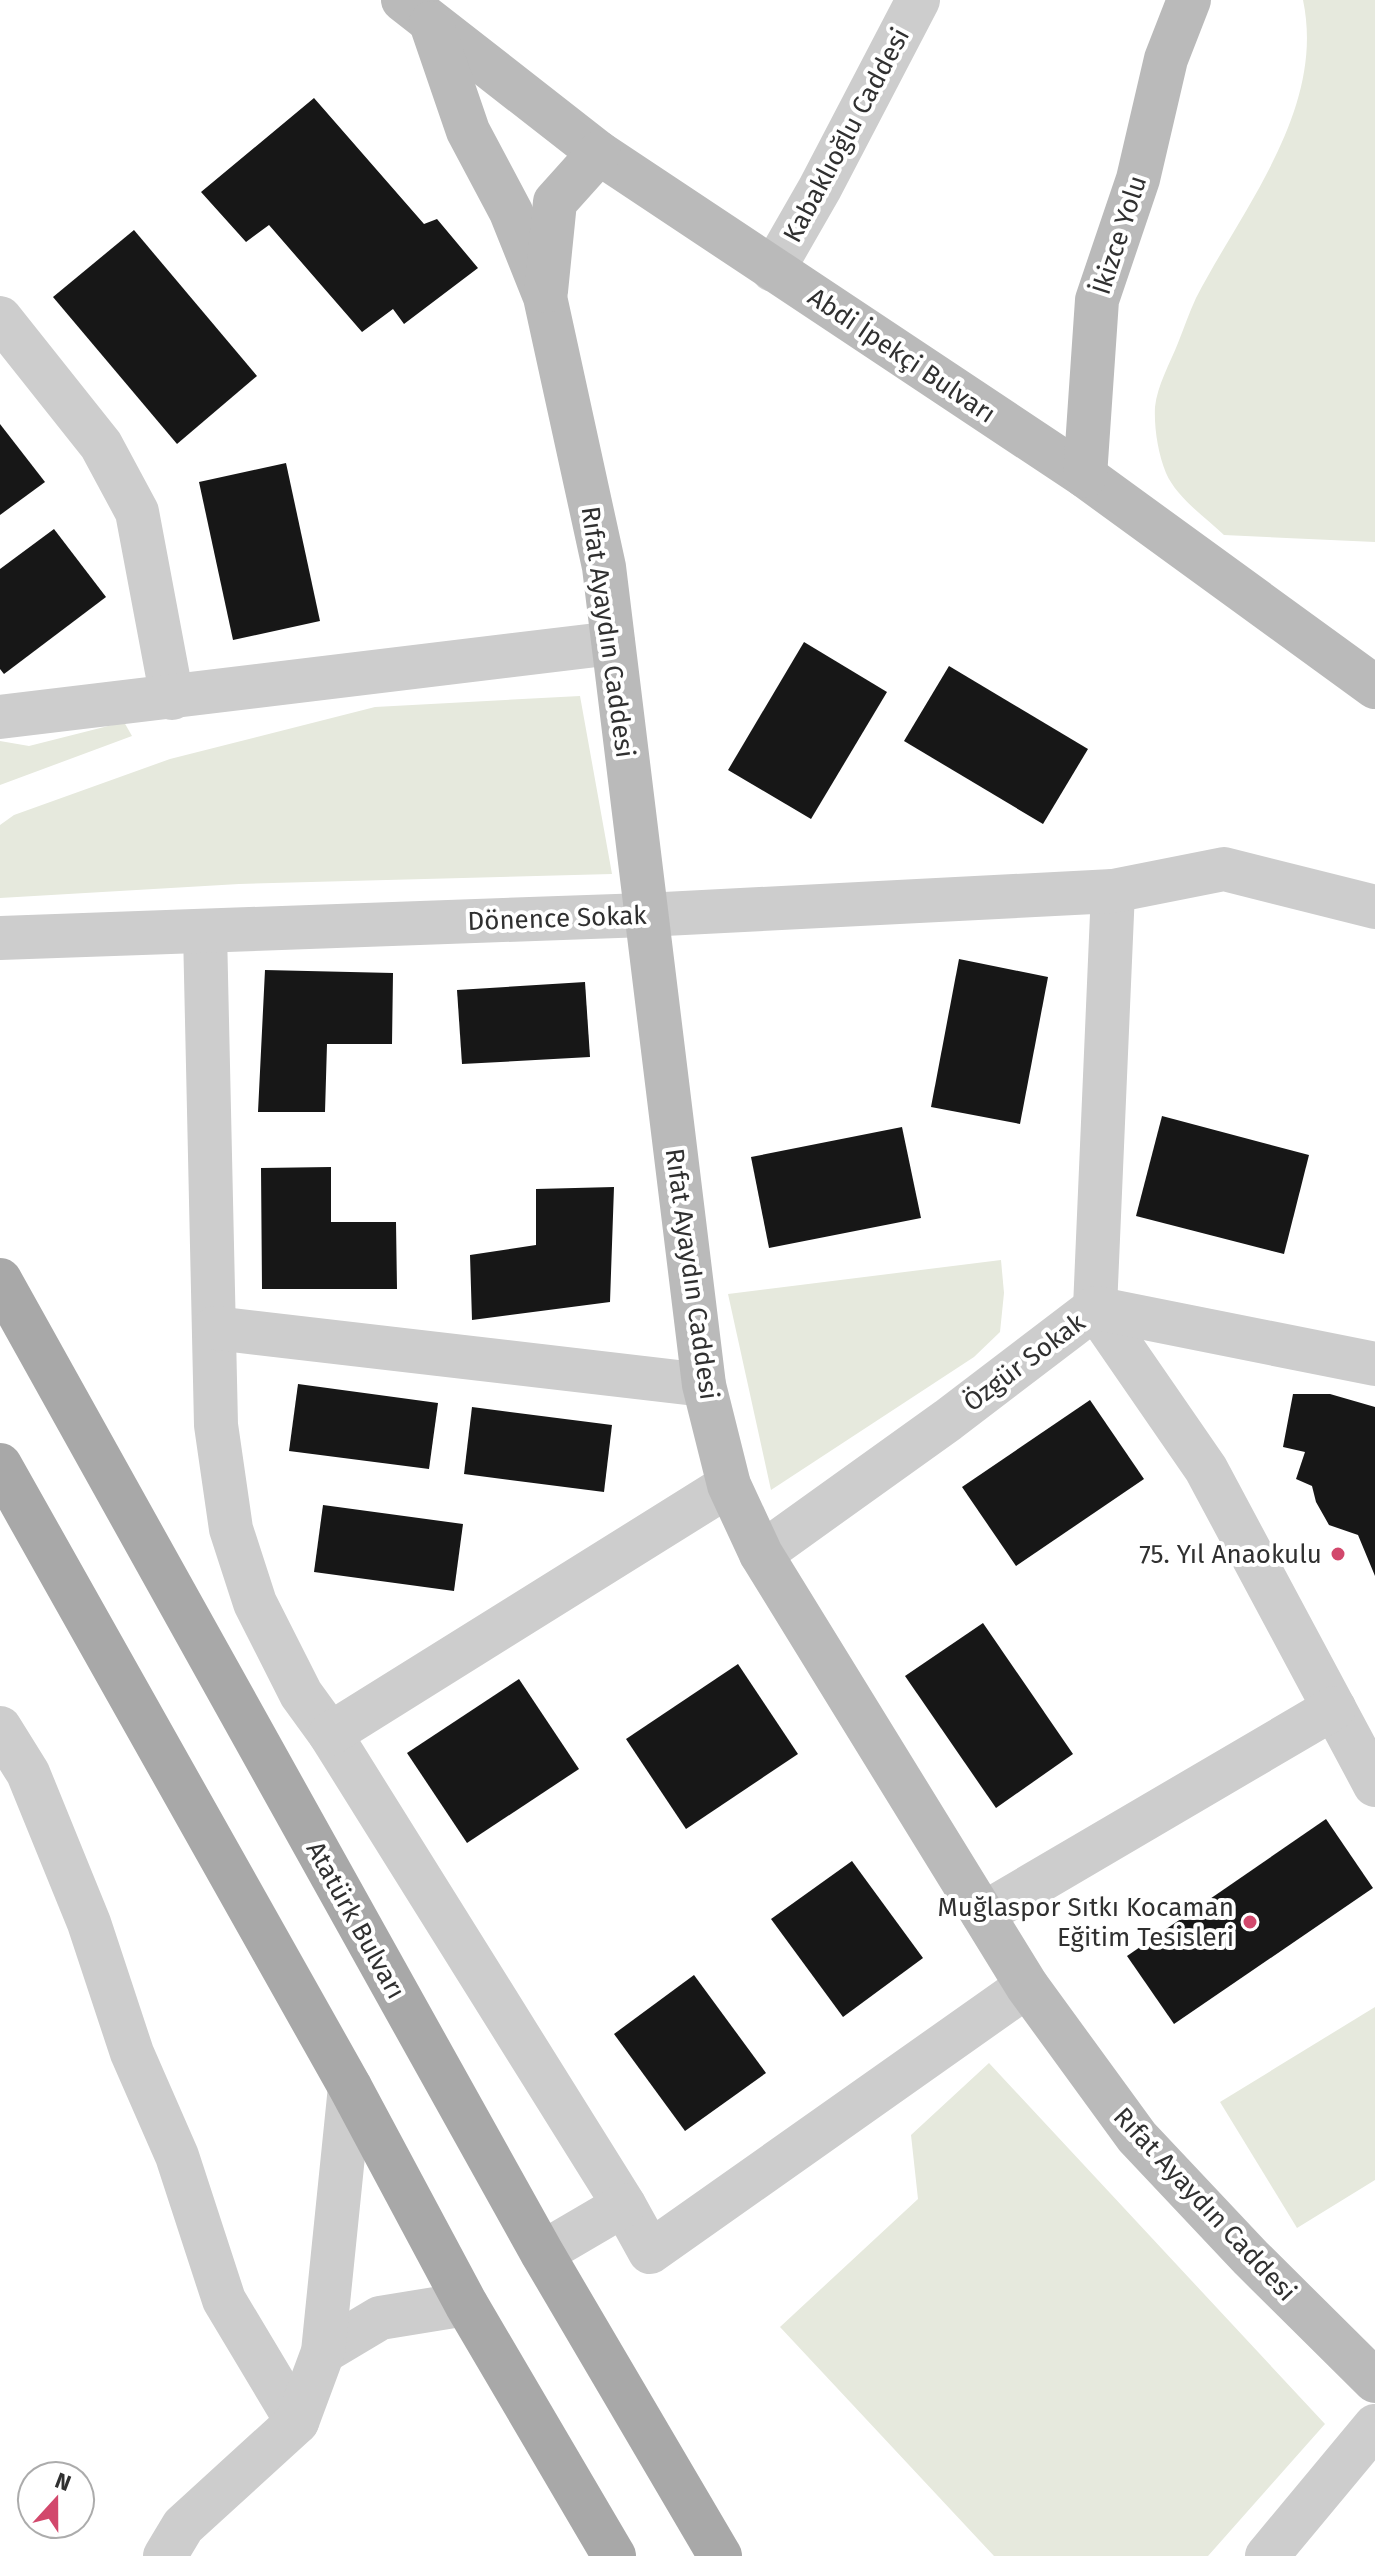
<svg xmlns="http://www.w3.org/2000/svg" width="1375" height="2556" viewBox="0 0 1375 2556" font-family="'Fira Sans',sans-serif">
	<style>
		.green { fill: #e6e9dd }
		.building { fill: #171717 }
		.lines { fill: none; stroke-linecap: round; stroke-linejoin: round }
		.street { stroke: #cdcdcd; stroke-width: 44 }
		.secondary { stroke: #bababa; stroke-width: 44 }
		.primary { stroke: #a8a8a8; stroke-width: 44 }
		.poi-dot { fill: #d2486c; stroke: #fff; stroke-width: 3 }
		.labels { text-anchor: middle; stroke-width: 8; stroke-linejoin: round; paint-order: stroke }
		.street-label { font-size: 26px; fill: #303030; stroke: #fff }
		.poi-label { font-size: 26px; fill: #303030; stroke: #fff; text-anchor: end }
	</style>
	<rect width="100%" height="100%" fill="#fff"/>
	<!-- green -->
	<g class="green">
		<path d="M1303 0H1375V542L1224 535C1205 517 1177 498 1166 473 1158 453 1154 428 1155 407 1157 386 1170 363 1178 343 1184 328 1189 313 1196 298 1243 207 1326 109 1303 0Z"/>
		<path d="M580 696 612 874 239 884 0 898V825L14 815 170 759 375 707Z"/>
		<path d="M124 722 132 736 0 785V741L29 746Z"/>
		<path d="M1001 1260 1004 1293 1000 1332 974 1357 771 1490 728 1294Z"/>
		<path d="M1375 2007V2180L1297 2228 1220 2102Z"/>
		<path d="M989 2063 1325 2424 1208 2556H994L780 2327 918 2199 911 2135Z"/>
	</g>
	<!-- building -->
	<g class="building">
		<path d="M314 98 424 224 437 219 478 268 404 324 393 309 362 332 269 225 246 242 201 192Z"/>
		<path d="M134 230 257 376 177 444 53 297Z"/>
		<path d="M0 424 45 482 0 515Z"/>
		<path d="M286 463 320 621 233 640 199 482Z"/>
		<path d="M54 529 106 597 4 674 0 669V569Z"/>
		<path d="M804 642 887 692 811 819 728 770Z"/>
		<path d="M949 666 1088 749 1043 824 904 741Z"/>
		<path d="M959 959 1048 977 1020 1124 931 1107Z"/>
		<path d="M265 970 393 973 392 1044H327L325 1112H258Z"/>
		<path d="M585 982 590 1057 462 1064 457 990Z"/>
		<path d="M1162 1116 1309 1155 1284 1254 1136 1216Z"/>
		<path d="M902 1127 921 1218 769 1248 751 1157Z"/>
		<path d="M331 1167V1222H396L397 1289H262L261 1168Z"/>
		<path d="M614 1187 610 1302 472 1320 470 1255 536 1245V1189Z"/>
		<path d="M298 1384 438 1403 429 1469 289 1451Z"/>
		<path d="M1293 1394H1330L1375 1407V1576L1358 1535 1329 1525 1316 1502 1312 1486 1296 1479 1305 1452 1283 1447Z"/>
		<path d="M1090 1400 1144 1479 1016 1566 962 1487Z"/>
		<path d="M472 1407 612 1425 604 1492 464 1474Z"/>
		<path d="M323 1505 463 1524 454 1591 314 1572Z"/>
		<path d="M983 1623 1073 1754 996 1808 905 1676Z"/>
		<path d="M738 1664 798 1754 686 1829 626 1739Z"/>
		<path d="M519 1679 579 1769 467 1843 407 1753Z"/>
		<path d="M1326 1819 1373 1888 1174 2024 1127 1956Z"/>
		<path d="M852 1861 923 1958 843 2017 771 1919Z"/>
		<path d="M694 1975 766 2073 685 2131 614 2034Z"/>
	</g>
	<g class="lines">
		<!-- street -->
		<g class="street">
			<path d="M773 270 820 188 918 0"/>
			<path d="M0 318 101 445 137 512 172 698"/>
			<path d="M0 717 613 643"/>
			<path d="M1113 891 1095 1308 1206 1469 1375 1785"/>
			<path d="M205 931 216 1425 231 1529 255 1603 301 1694 330 1734 624 2205 650 2252 1027 1986"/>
			<path d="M0 938 645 915 1113 891 1224 869 1375 907"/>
			<path d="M215 1328 704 1385"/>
			<path d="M761 1554 948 1420 1095 1308 1375 1364"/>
			<path d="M0 1728 28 1773 89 1923 132 2053 177 2156 224 2300 297 2422"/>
			<path d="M330 1734 729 1485"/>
			<path d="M983 1914 1334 1708"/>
			<path d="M542 2253 624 2205"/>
			<path d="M323 2352 380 2318 466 2304"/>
			<path d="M165 2556 183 2526 297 2422 323 2352 350 2087"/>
			<path d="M1267 2556 1375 2426"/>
		</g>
		<!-- secondary -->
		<g class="secondary">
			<path d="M403 0 599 153 1085 476 1375 687"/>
			<path d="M431 23 468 131 511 212 545 297 604 567 704 1385 729 1485 761 1554 1027 1986 1137 2137 1251 2258 1375 2381"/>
			<path d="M546 291 555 202 599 153"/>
			<path d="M1085 476 1097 300 1138 179 1166 59 1189 0"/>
		</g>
		<!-- primary -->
		<g class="primary">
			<path d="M0 1280 542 2253 720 2556"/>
			<path d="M0 1465 350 2087 466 2304 614 2556"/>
		</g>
	</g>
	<!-- markers -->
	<g class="poi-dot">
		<circle cx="1338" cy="1554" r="8"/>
		<circle cx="1250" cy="1922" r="8"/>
	</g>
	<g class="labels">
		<!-- street labels -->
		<g class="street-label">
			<text transform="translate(846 135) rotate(-62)" y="9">Kabaklıoğlu Caddesi</text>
			<text transform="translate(1119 235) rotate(-72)" y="9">İkizce Yolu</text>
			<text transform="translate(902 355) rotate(34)" y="9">Abdi İpekçi Bulvarı</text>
			<text transform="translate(608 632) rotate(82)" y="9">Rıfat Ayaydın Caddesi</text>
			<text transform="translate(557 918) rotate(-2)" y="9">Dönence Sokak</text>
			<text transform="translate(692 1274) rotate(82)" y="9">Rıfat Ayaydın Caddesi</text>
			<text transform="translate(1024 1362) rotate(-37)" y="9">Özgür Sokak</text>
			<text transform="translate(356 1920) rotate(61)" y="9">Atatürk Bulvarı</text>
			<text transform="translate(1205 2204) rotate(47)" y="9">Rıfat Ayaydın Caddesi</text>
		</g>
		<!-- poi labels -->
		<g class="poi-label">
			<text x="1322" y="1563">75. Yıl Anaokulu</text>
			<text x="1234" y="1916">Muğlaspor Sıtkı Kocaman<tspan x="1234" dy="30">Eğitim Tesisleri</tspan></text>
		</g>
	</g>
	<!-- north arrow -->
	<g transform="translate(56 2500) rotate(21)"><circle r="38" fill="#ffffff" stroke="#acacac" stroke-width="2"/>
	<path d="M0-6L14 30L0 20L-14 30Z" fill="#d2486c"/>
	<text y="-12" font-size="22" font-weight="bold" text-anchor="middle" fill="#303030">N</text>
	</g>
</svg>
